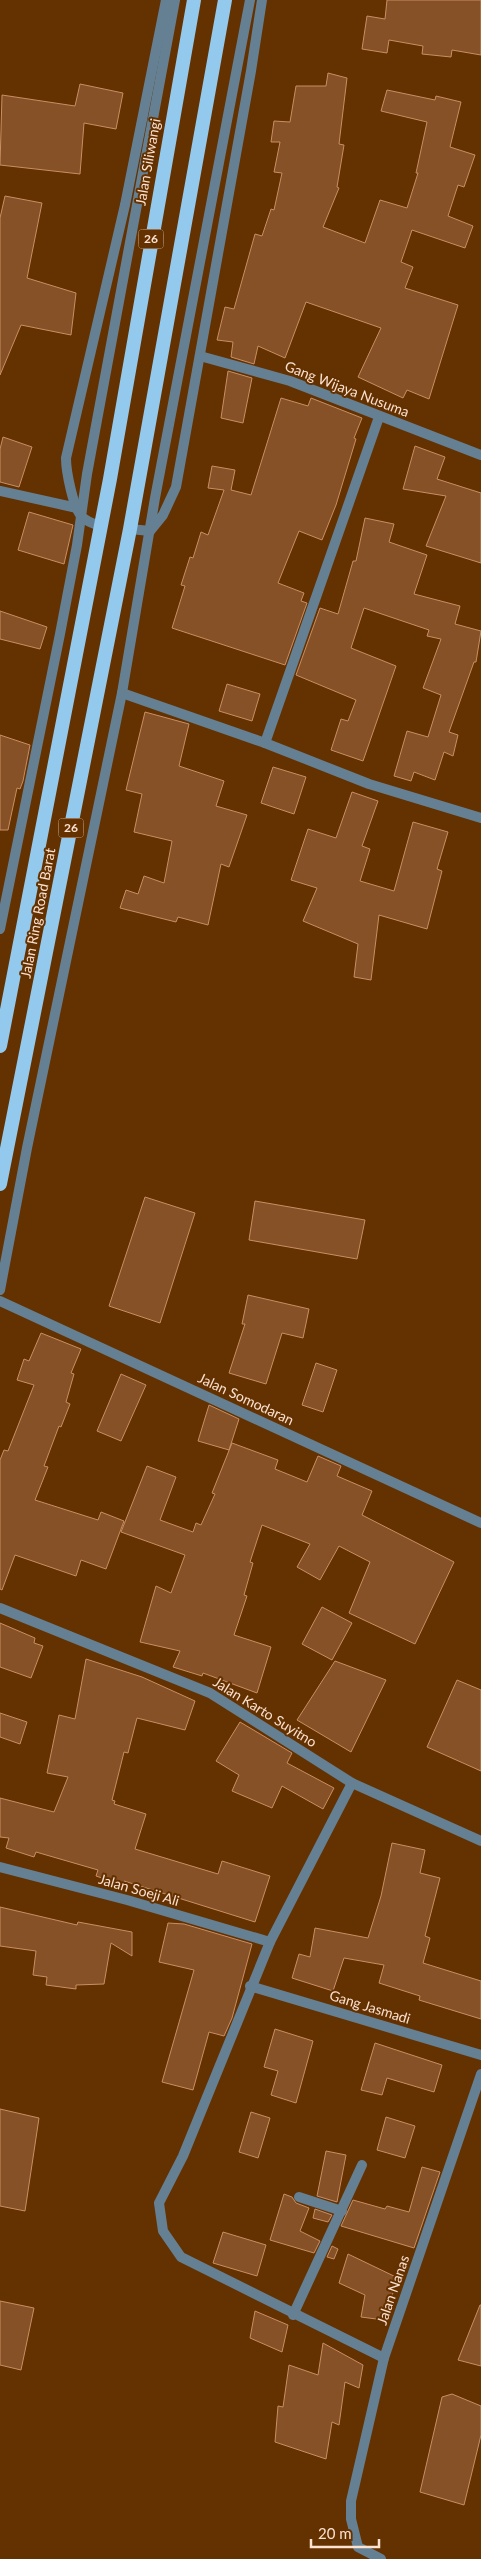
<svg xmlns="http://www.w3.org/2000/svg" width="481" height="2559" viewBox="0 0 481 2559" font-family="Lato,sans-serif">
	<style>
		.building { fill: #875127; stroke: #c98e64 }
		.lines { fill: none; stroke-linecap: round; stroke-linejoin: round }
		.minor { stroke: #658092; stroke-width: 10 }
		.tertiary { stroke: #658092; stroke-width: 10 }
		.trunk { stroke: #92c9ec; stroke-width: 14 }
		.labels { text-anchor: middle; stroke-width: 4; stroke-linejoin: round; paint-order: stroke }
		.shield { fill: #643100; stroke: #ceac92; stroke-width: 1 }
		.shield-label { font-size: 12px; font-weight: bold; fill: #fbe1d0 }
		.street-label { font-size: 14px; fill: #fbe1d0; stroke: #643100 }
	</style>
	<rect width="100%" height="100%" fill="#643100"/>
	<!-- building -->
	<g class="building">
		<path d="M387 0H481V55L452 50 451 57 422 54 423 46 389 40 387 53 362 49 367 16 385 19Z"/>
		<path d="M328 73 347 78 339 144 344 145 337 187 339 188 323 227 365 243 380 200 407 208 418 173H416L427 122 381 111 387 90 435 100 436 96 461 102 450 147 475 155 464 187 458 185 448 216 473 226 465 248 412 230 401 262 413 267 405 288 458 305 429 399 407 390 403 398 358 377 381 328 306 302 285 358 258 346 254 364 231 357 233 342 217 340 225 307 234 309 255 234 262 236 271 209 274 210 282 173 274 172 280 142H271L274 121 290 122 296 86H326Z"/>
		<path d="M80 84 123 93 116 129 84 123 80 174 0 165 2 95 75 106Z"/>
		<path d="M5 196 42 203 27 278 76 293 71 335 21 325 0 375V218Z"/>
		<path d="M228 371 252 378 243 423 221 418Z"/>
		<path d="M281 398 308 406 311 398 362 418 354 438 356 439 336 505 322 540 299 531 278 583 304 593 301 601 307 603 285 665 172 628 185 586 181 585 190 557 193 558 201 532 208 535 224 490 208 488 212 466 235 470 231 490 251 495Z"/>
		<path d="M3 437 32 447 19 487 0 482V449Z"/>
		<path d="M415 446 445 457 437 479 481 493V563L426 546 446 496 403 489Z"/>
		<path d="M29 512 73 525 64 564 18 550Z"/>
		<path d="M365 518 394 524 389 542 427 555 414 594 460 606 455 624 481 631 476 662H474L449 732 458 735 453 756 444 752 435 780 414 772 411 781 394 776 407 731 428 737 441 695 423 688 441 639 427 636 429 630 364 608 351 648 396 666 363 761 331 750 341 719 348 721 356 700 296 675 320 608 338 614 353 561H356Z"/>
		<path d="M0 611 47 627 40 649 0 639Z"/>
		<path d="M227 684 260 694 252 721 219 711Z"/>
		<path d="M145 712 189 724 179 766 224 781 216 806 247 815 229 867 221 864 208 925 178 917 176 922 120 908 126 890 138 894 144 876 164 883 172 841 134 832 142 794 126 790Z"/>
		<path d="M0 735 30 745 23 781 20 789 17 788 8 830H0Z"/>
		<path d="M273 767 306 777 294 814 261 803Z"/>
		<path d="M352 792 378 801 362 846 370 849 360 881 394 891 413 822 448 832 437 869 442 871 427 929 379 915 371 980 354 977 358 944 303 921 317 888 291 880 308 829 336 838Z"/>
		<path d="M145 1197 195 1213 160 1323 109 1306Z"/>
		<path d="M255 1201 365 1220 357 1259 249 1240Z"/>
		<path d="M248 1295 309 1309 303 1338 282 1333 266 1384 229 1373 245 1324H242Z"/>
		<path d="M41 1333 81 1349 71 1373 74 1374 66 1402 70 1404 61 1427 59 1426 44 1466 48 1467 35 1500 98 1520 101 1512 124 1521 106 1569 81 1560 76 1576 15 1555 2 1590 0 1589V1460L4 1450 8 1451 34 1385 17 1380 24 1359 29 1361Z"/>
		<path d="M316 1363 337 1370 323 1412 302 1405Z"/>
		<path d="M121 1374 146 1385 121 1441 97 1431Z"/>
		<path d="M209 1405 239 1419 229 1450 198 1441Z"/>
		<path d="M232 1443 278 1460 275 1469 307 1482 318 1456 341 1466 337 1476 372 1491 362 1515 454 1562 415 1644 349 1613 370 1562 339 1546 320 1580 297 1567 310 1544 262 1525 250 1562 253 1563 244 1595 247 1596 234 1635 271 1647 257 1693 203 1673 202 1676 173 1667 180 1651 140 1642 156 1586 171 1593 185 1555 121 1532 147 1466 176 1477 160 1520 193 1532 196 1523 201 1525 215 1494 212 1493Z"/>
		<path d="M322 1607 352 1623 332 1660 302 1644Z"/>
		<path d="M0 1623 35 1638 34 1643 43 1646 31 1678 0 1667Z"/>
		<path d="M86 1659 142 1677 195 1701 185 1730 137 1718 128 1753 124 1752 112 1800 115 1801 114 1804 146 1814 135 1849 218 1874 222 1861 270 1876 255 1922 124 1881 123 1885 96 1876 98 1870 36 1852 34 1857 6 1848 9 1838 0 1837V1798L54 1812 68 1777 47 1773 59 1715 75 1719Z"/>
		<path d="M335 1661 386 1680 351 1752 297 1720Z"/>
		<path d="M457 1680 481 1690V1771L427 1747Z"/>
		<path d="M0 1713 27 1722 20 1744 0 1737Z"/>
		<path d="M240 1722 292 1753 287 1763 334 1788 323 1809 282 1786 272 1808 232 1791 239 1775 216 1761Z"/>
		<path d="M392 1843 425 1850 420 1873 440 1878 425 1936 430 1938 423 1963 481 1981V2019L419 2000 420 1996 379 1983 384 1965 344 1958 333 1991 292 1978 299 1954 310 1957 315 1928 368 1938 381 1896Z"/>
		<path d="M0 1907 77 1925 78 1922 132 1932V1956L111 1943 104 1984 76 1985V1989L46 1985 47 1977 33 1975 36 1951 0 1946Z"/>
		<path d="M168 1923 184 1924 252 1944 232 2018 224 2036 209 2032 193 2090 162 2082 194 1970 159 1962Z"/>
		<path d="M275 2029 313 2041 296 2103 271 2095 278 2071 264 2067Z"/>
		<path d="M375 2043 442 2065 434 2092 387 2078 382 2095 361 2090Z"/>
		<path d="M0 2109 39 2118 25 2211 0 2206Z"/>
		<path d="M251 2112 270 2118 258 2158 239 2152Z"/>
		<path d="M386 2117 415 2126 405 2158 377 2150Z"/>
		<path d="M326 2151 346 2155 337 2202 317 2196Z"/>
		<path d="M422 2167 440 2172 414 2248 341 2226 353 2200 385 2209 387 2206 409 2212Z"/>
		<path d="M284 2194 292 2197 296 2203 309 2208 300 2231 320 2241 314 2253 270 2240Z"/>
		<path d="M315 2209 332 2215 328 2222 313 2218Z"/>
		<path d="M223 2232 266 2245 257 2276 213 2263Z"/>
		<path d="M332 2246 338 2249 334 2259 327 2257Z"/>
		<path d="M348 2254 398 2278 384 2320 361 2317 365 2295 339 2283Z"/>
		<path d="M0 2301 34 2308 21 2370 0 2365Z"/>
		<path d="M480 2305H481V2366L458 2360Z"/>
		<path d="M255 2311 288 2325 282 2352 250 2338Z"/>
		<path d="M323 2343 363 2365 359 2388 345 2382 339 2425 332 2422 326 2459 275 2442 278 2406 283 2407 289 2365 318 2375Z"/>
		<path d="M452 2394 481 2406V2435L464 2505 420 2492 442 2397Z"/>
	</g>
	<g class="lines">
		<!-- minor -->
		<g class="minor">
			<path d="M200 356 290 381 481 455"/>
			<path d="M0 491 77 508"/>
			<path d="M100 526C94 524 86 521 82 517 73 508 66 471 66 458L125 205 166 0"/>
			<path d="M130 529 150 531 163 515 176 487 251 71 262 0"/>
			<path d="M122 693 265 743 369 784 481 818"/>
			<path d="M265 743 379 417"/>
			<path d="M0 1301 481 1523"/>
			<path d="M0 1608 210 1693 352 1783 481 1841"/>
			<path d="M352 1783 270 1942 183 2156 159 2203 163 2231 181 2257 384 2358"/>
			<path d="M0 1867 127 1900 270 1942"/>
			<path d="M250 1986 481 2055"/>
			<path d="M299 2197 342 2211"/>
			<path d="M293 2315 362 2165"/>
			<path d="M381 2559 358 2547 351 2519V2501L384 2358 481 2074"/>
		</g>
		<!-- tertiary -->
		<g class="tertiary">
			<path d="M0 929 60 634 77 545 87 474 175 0"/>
			<path d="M0 1290 27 1148 122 693 155 498 250 0"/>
		</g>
		<!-- trunk -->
		<g class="trunk">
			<path d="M0 1046 110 479 194 0"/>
			<path d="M0 1184 130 529 225 0"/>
		</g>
	</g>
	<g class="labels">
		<!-- shield labels -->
		<g class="shield">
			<rect x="138.5" y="229.5" width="25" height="19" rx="4"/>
			<rect x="58.5" y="818.5" width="25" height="19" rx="4"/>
		</g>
		<g class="shield-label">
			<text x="151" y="243">26</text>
			<text x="71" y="832">26</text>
		</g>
		<!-- street labels -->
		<g class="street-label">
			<text transform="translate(148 162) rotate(-80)" y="5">Jalan Siliwangi</text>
			<text transform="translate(347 389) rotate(21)" y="5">Gang Wijaya Nusuma</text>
			<text transform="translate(38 913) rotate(-79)" y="5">Jalan Ring Road Barat</text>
			<text transform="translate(246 1399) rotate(25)" y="5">Jalan Somodaran</text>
			<text transform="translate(265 1712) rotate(32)" y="5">Jalan Karto Suyitno</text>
			<text transform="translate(139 1890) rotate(16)" y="5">Jalan Soeji Ali</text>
			<text transform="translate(370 2007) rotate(17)" y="5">Gang Jasmadi</text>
			<text transform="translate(393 2290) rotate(-71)" y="5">Jalan Nanas</text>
		</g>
	</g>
	<!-- scale -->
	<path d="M311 2539v8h68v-8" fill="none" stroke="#fbe1d0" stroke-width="2.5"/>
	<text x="318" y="2539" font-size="15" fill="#fbe1d0" stroke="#643100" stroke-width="4" paint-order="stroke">20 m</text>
</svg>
